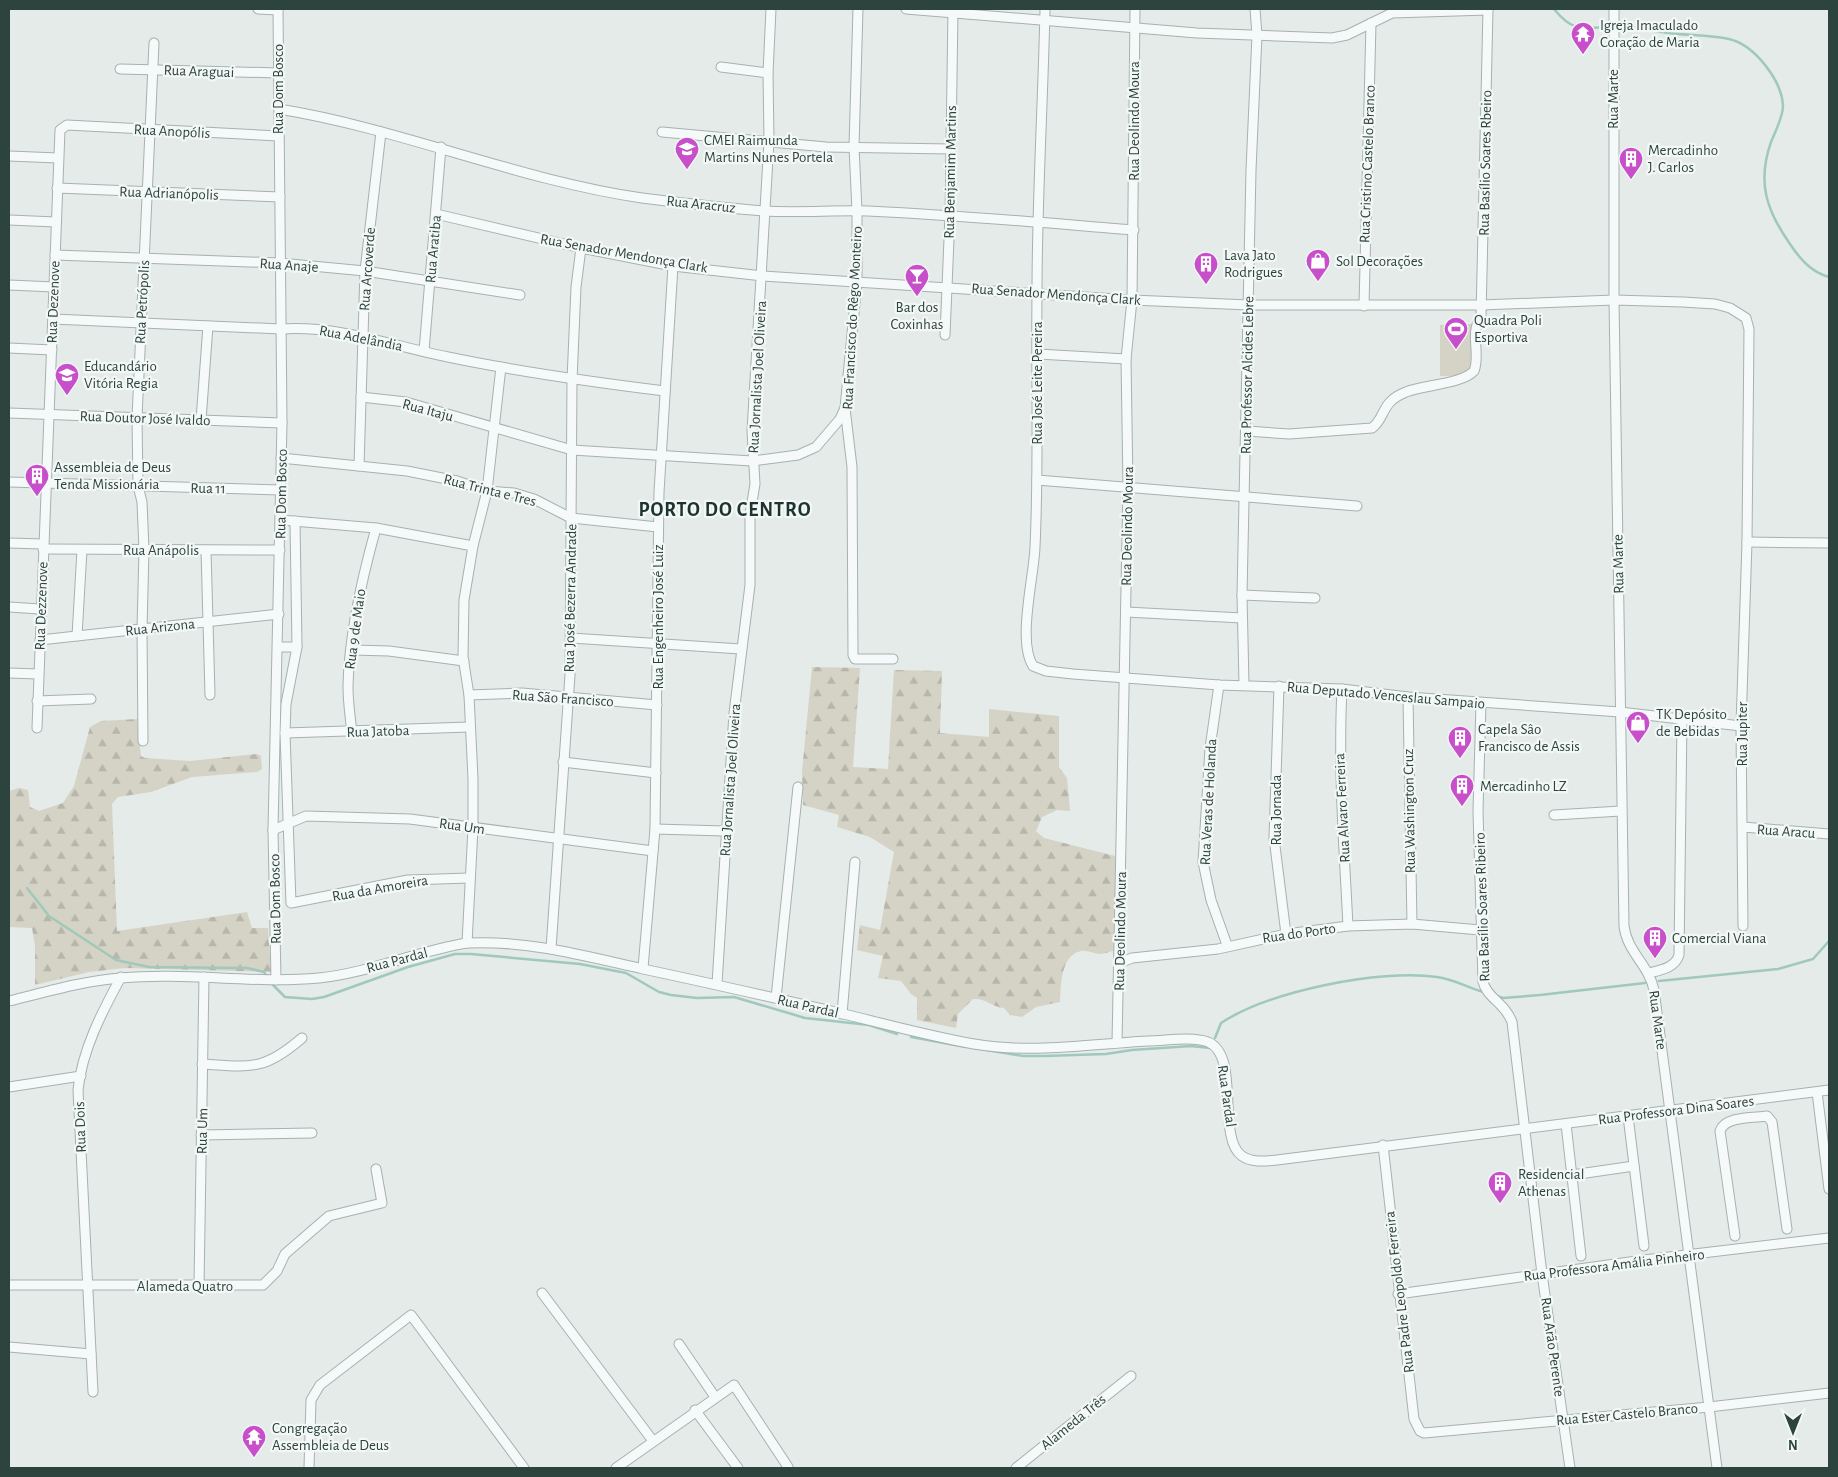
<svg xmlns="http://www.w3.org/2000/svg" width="1838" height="1477" viewBox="0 0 1838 1477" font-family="'Alegreya Sans',sans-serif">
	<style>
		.grass { fill: #d5d3c5 }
		.forest { fill: url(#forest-firs) }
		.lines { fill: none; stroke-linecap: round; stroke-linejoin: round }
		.stream { stroke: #a0c9bb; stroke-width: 2.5 }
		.minor-casing { stroke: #a5b2af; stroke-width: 11 }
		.minor { stroke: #f6f9f9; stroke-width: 9 }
		.labels { text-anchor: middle; stroke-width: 4.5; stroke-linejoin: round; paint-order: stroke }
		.poi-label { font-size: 15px; fill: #2c433e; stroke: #f3f8f7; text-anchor: start }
		.street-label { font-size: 15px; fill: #2c433e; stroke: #f3f8f7 }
		.district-label { font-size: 20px; font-weight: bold; letter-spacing: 1px; fill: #1e342f; stroke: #f3f8f7 }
	</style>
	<defs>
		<pattern id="forest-firs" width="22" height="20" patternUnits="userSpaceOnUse" patternTransform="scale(1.25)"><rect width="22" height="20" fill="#d5d3c5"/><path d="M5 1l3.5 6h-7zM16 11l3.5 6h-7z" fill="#b7b6aa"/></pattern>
	</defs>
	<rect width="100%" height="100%" fill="#e4ebe9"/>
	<!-- grass -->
	<path class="grass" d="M1473 324V376H1440V325Z"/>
	<!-- forest -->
	<g class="forest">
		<path d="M812 667 860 668 853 767 888 769 894 670 942 671 940 733 989 737V709L1059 716V767L1067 778 1070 811 1057 810 1042 817 1036 831 1044 838 1115 856 1116 950C1111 951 1105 954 1100 954 1094 954 1087 950 1081 951 1060 955 1061 987 1060 1002L1036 1007 1022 1017 1010 1015 1004 1008C992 1007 986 998 973 999L958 1014 956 1028 917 1020V998L911 994 901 981 878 978 883 956 857 950 860 925 880 930 894 852 870 837 837 827 839 815 803 805 802 772Z"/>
		<path d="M137 719 141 756 145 758 190 761 257 754 261 756 262 769 257 772 192 777 151 792 118 797 112 804 117 931 247 912 252 928H268L271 972 125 968 89 972 35 985V946L32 928 9 927V791L19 788 28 790 30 807 39 811 63 803 74 786 90 727 101 721Z"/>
	</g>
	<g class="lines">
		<!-- stream -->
		<g class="stream">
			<path d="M1554 9C1572 31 1580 29 1607 27"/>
			<path d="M1621 26C1636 26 1647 30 1662 32 1684 36 1707 34 1729 39 1755 45 1782 81 1783 106 1783 117 1775 132 1771 142 1757 182 1766 210 1790 244 1800 259 1811 272 1829 277"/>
			<path d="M27 888 49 916 116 960 149 967 247 968 264 972 267 977"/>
			<path d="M1659 981 1778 969 1813 959 1829 941"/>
			<path d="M270 982 285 997 312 999 324 997 408 967 455 954H471L580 964 626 973 659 992 671 995 697 998 734 997 805 1018 869 1025 897 1034"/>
			<path d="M1497 996 1503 998 1540 995 1645 983"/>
			<path d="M911 1037 966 1047"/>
			<path d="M1215 1038 1221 1023C1270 991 1379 969 1437 977 1454 979 1468 988 1484 992"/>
			<path d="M974 1048 1023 1056H1044L1106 1054 1132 1050 1191 1046 1210 1048"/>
		</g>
		<defs>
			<g id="minor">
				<path d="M258 9 278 10"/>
				<path d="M858 9 854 147 857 211V281L845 408 852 467 853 655 855 659H893"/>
				<path d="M906 9 1197 33 1332 38 1347 35 1392 13 1488 10"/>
				<path d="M1045 9C1043 103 1037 198 1037 293 1036 378 1039 462 1035 547 1034 577 1017 641 1033 666L1046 671 1073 674 1219 685 1342 689 1408 697 1620 712 1741 726"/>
				<path d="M1614 9V300L1624 926C1627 952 1649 965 1654 990L1717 1468"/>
				<path d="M721 67 768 73"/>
				<path d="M120 69 279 73"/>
				<path d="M279 109C402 129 518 180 642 198 682 203 724 208 764 211 799 213 834 210 868 211 957 215 1045 223 1134 230"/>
				<path d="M662 132 826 147 951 149"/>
				<path d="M9 156 58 158"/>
				<path d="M57 188 280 197"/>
				<path d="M436 214 581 248 673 266 763 276 1132 300 1249 305H1481L1614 300 1683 302 1715 304 1730 308 1746 318 1749 329 1747 542 1741 726 1743 926"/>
				<path d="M9 220 56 222"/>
				<path d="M55 255 280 263 365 271 520 295"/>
				<path d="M9 285 54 287"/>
				<path d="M1364 306 1371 23"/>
				<path d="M53 319 281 329C339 325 392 346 448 357 520 372 592 382 665 391"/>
				<path d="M945 335 950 215 953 9"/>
				<path d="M9 348 52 350"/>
				<path d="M424 351 441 147"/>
				<path d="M1038 354 1126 359"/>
				<path d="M361 397 406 402 572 450 752 461 798 455 816 447 840 419 845 408"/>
				<path d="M9 413 282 423"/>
				<path d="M201 420 208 326"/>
				<path d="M1247 431 1289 434 1372 428C1386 418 1380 402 1406 392 1423 385 1462 384 1474 371 1481 354 1469 333 1481 317L1488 9"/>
				<path d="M281 458 407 471 457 481 487 491 514 493 534 499 571 518 658 527"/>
				<path d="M359 466 365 271 381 132"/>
				<path d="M1037 480 1357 506"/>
				<path d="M9 482 281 490"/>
				<path d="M281 520 376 528 473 546"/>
				<path d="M295 521 297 647 286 704 285 733 291 903 408 880 469 878"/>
				<path d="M1747 542 1829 543"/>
				<path d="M9 543 43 544"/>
				<path d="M43 549 280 550"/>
				<path d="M206 550 210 695"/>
				<path d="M1242 595 1315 598"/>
				<path d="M9 607 40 609"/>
				<path d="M1126 612 1242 618"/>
				<path d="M77 636 82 550"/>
				<path d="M571 638 741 649"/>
				<path d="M40 640 279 614"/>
				<path d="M278 647H297"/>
				<path d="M352 650 389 651 464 661"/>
				<path d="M9 673 38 674"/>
				<path d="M1219 685 1210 748 1203 862 1211 900 1227 945"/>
				<path d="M1244 685 1242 595 1251 170 1257 35 1255 9"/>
				<path d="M1279 686 1274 838 1286 934"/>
				<path d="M1342 689C1338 768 1344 847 1348 926"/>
				<path d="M469 695 522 693 657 705"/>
				<path d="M1408 697 1412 924"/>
				<path d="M37 701 91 699"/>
				<path d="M1481 703 1478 811 1483 982C1487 998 1505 1003 1512 1022L1542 1274 1570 1468"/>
				<path d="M37 728 60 130 67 125 278 136"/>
				<path d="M352 732C350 717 348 701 348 686 349 633 362 578 376 528"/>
				<path d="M285 733 470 727"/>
				<path d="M143 741 142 629 144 550 142 502 138 486 137 418 154 43"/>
				<path d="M563 762 656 773"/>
				<path d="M1554 815 1621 811"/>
				<path d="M1743 827 1829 834"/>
				<path d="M655 829 725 831"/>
				<path d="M273 830 306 816 410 819 653 851"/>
				<path d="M467 943 473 828V779L469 695 463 657 464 600 473 546 487 491 501 367"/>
				<path d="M551 949 570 675 572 380 576 287 581 248"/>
				<path d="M1120 963 1132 958 1218 949 1286 934 1348 926 1412 924 1480 930"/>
				<path d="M643 968 655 829 659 492 673 266"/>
				<path d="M1649 973C1661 970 1675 968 1679 955L1682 718"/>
				<path d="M276 980 273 830 282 423 278 9"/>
				<path d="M717 984 734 713 750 585V514L755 484 752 431 769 141 768 73 771 9"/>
				<path d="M776 998 798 787"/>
				<path d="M9 1001C46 992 82 981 121 978 187 972 253 984 319 978 369 973 417 951 467 943 527 940 585 956 643 969 709 983 775 998 840 1013 885 1024 929 1036 974 1044 1032 1054 1090 1044 1148 1041 1166 1041 1190 1036 1208 1042 1241 1055 1216 1138 1242 1156 1252 1163 1266 1161 1277 1160L1829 1090"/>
				<path d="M842 1014 855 862"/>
				<path d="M1117 1043 1128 487 1126 359 1132 300 1135 9"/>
				<path d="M202 1064C251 1067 264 1071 302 1038"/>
				<path d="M9 1087 81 1076"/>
				<path d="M1817 1092 1829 1189"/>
				<path d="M1628 1116 1644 1246"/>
				<path d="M1566 1124 1581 1256"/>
				<path d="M201 1135 312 1133"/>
				<path d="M1383 1145 1414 1419 1420 1431 1424 1433 1709 1407 1829 1393"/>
				<path d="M1572 1175 1634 1166"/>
				<path d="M1735 1236 1720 1131C1725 1116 1753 1118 1767 1116L1772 1122 1787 1229"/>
				<path d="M9 1285H263L277 1271 285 1254 329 1216 382 1203 376 1169"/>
				<path d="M199 1286 204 977"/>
				<path d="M542 1293 653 1441"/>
				<path d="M1398 1294 1644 1260 1829 1238"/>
				<path d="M679 1344 715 1397"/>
				<path d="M9 1347 91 1354"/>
				<path d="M93 1392 78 1090C82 1050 102 1012 121 977"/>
				<path d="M695 1410 738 1468"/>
				<path d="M309 1468 311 1400 320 1385 411 1315 524 1468"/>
				<path d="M616 1468 734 1385 788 1467"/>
				<path d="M1016 1468 1131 1376"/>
			</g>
		</defs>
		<!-- minor casing -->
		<use href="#minor" class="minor-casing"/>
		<!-- minor -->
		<use href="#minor" class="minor"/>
	</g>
	<!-- icons -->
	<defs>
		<symbol id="temple-pin" viewBox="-11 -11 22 30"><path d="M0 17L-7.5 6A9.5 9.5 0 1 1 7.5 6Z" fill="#c84fca" stroke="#f3f8f7"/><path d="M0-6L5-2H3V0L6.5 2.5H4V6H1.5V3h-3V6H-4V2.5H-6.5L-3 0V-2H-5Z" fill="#fff"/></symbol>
		<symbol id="school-pin" viewBox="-11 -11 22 30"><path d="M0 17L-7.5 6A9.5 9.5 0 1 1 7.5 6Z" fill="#c84fca" stroke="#f3f8f7"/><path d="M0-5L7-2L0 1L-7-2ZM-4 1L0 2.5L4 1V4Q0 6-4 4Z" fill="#fff"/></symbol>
		<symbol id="building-pin" viewBox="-11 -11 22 30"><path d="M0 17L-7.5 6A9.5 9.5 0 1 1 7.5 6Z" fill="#c84fca" stroke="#f3f8f7"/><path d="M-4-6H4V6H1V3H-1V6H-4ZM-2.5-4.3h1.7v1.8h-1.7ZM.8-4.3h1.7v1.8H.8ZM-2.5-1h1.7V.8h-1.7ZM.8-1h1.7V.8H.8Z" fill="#fff"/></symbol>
		<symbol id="shop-pin" viewBox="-11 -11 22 30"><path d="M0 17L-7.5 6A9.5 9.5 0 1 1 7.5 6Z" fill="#c84fca" stroke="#f3f8f7"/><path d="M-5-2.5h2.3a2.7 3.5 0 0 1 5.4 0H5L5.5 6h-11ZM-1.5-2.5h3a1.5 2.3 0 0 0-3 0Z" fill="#fff"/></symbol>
		<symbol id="bar-pin" viewBox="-11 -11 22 30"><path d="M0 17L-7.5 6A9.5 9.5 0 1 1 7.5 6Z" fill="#c84fca" stroke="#f3f8f7"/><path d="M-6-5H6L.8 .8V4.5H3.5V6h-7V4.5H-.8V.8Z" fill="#fff"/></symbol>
		<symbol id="stadium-pin" viewBox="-11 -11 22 30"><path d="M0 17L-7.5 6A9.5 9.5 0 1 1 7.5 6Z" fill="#c84fca" stroke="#f3f8f7"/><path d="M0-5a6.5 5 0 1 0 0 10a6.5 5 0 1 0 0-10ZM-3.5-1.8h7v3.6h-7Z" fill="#fff"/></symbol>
	</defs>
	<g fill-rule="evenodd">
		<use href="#temple-pin" x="1569" y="20" width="28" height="38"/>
		<use href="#school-pin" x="673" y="135" width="28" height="38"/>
		<use href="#building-pin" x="1617" y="145" width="28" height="38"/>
		<use href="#shop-pin" x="1304" y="247" width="28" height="38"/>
		<use href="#building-pin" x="1192" y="250" width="28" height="38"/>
		<use href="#bar-pin" x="903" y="262" width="28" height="38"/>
		<use href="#stadium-pin" x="1442" y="315" width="28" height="38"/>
		<use href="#school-pin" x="53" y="361" width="28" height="38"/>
		<use href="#building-pin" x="23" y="462" width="28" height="38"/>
		<use href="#shop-pin" x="1624" y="709" width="28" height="38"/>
		<use href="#building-pin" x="1446" y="724" width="28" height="38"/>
		<use href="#building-pin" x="1448" y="772" width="28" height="38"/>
		<use href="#building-pin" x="1641" y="924" width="28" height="38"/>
		<use href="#building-pin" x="1486" y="1169" width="28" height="38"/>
		<use href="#temple-pin" x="240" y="1423" width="28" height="38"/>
	</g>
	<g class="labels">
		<!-- poi labels -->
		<g class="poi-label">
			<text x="1600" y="30">Igreja Imaculado<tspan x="1600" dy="17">Coração de Maria</tspan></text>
			<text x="704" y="145">CMEI Raimunda<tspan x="704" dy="17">Martins Nunes Portela</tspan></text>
			<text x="1648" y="155">Mercadinho<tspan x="1648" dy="17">J. Carlos</tspan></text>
			<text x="1224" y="260">Lava Jato<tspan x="1224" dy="17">Rodrigues</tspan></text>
			<text x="1336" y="266">Sol Decorações</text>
			<text x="917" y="312" text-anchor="middle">Bar dos<tspan x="917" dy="17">Coxinhas</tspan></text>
			<text x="1474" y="325">Quadra Poli<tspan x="1474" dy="17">Esportiva</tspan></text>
			<text x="84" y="371">Educandário<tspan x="84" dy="17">Vitória Regia</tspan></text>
			<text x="54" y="472">Assembleia de Deus<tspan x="54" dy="17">Tenda Missionária</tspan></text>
			<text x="1656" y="719">TK Depósito<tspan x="1656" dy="17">de Bebidas</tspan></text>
			<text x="1478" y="734">Capela Sâo<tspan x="1478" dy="17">Francisco de Assis</tspan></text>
			<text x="1480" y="791">Mercadinho LZ</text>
			<text x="1672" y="943">Comercial Viana</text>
			<text x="1518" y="1179">Residencial<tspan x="1518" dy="17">Athenas</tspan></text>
			<text x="272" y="1433">Congregação<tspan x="272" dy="17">Assembleia de Deus</tspan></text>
		</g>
		<!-- street labels -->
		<g class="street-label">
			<text transform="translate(199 71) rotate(2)" y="5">Rua Araguai</text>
			<text transform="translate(278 89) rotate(-90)" y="5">Rua Dom Bosco</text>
			<text transform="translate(1613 99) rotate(-90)" y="5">Rua Marte</text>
			<text transform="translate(1134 121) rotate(-90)" y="5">Rua Deolindo Moura</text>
			<text transform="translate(172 131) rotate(3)" y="5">Rua Anopólis</text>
			<text transform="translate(1485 163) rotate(-89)" y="5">Rua Basílio Soares Rbeiro</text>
			<text transform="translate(1367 164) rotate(-88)" y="5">Rua Cristino Castelo Branco</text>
			<text transform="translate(950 172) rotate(-89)" y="5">Rua Benjamim Martins</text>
			<text transform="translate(169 193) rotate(2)" y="5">Rua Adrianópolis</text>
			<text transform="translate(701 204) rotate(6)" y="5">Rua Aracruz</text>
			<text transform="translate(433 249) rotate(-85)" y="5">Rua Aratiba</text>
			<text transform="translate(624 253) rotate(10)" y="5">Rua Senador Mendonça Clark</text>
			<text transform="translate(289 265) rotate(4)" y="5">Rua Anaje</text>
			<text transform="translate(367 269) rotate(-86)" y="5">Rua Arcoverde</text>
			<text transform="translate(1056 294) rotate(4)" y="5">Rua Senador Mendonça Clark</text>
			<text transform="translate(53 302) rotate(-88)" y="5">Rua Dezenove</text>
			<text transform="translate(142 302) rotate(-87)" y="5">Rua Petrópolis</text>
			<text transform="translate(852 318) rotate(-87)" y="5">Rua Francisco do Rêgo Monteiro</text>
			<text transform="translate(361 338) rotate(11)" y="5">Rua Adelândia</text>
			<text transform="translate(1247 375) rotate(-89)" y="5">Rua Professor Alcides Lebre</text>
			<text transform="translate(757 377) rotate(-87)" y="5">Rua Jornalista Joel Oliveira</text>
			<text transform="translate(1037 383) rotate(-90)" y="5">Rua José Leite Pereira</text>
			<text transform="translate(428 410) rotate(15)" y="5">Rua Itaju</text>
			<text transform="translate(145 418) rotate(2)" y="5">Rua Doutor José Ivaldo</text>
			<text transform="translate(208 488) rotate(1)" y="5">Rua 11</text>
			<text transform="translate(490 490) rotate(14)" y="5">Rua Trinta e Tres</text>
			<text transform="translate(281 494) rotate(-89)" y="5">Rua Dom Bosco</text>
			<text transform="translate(1127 526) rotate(-89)" y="5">Rua Deolindo Moura</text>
			<text x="161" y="555">Rua Anápolis</text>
			<text transform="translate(1618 564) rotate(-91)" y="5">Rua Marte</text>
			<text transform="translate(570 598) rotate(-89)" y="5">Rua José Bezerra Andrade</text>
			<text transform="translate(41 606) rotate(-88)" y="5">Rua Dezzenove</text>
			<text transform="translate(658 617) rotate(-90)" y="5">Rua Engenheiro José Luiz</text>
			<text transform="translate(160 627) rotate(-6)" y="5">Rua Arizona</text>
			<text transform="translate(355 629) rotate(-82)" y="5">Rua 9 de Maio</text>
			<text transform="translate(1386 695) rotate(5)" y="5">Rua Deputado Venceslau Sampaio</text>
			<text transform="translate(563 698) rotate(4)" y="5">Rua São Francisco</text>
			<text transform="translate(378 731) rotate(-2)" y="5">Rua Jatoba</text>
			<text transform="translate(1742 734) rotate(-90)" y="5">Rua Jupiter</text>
			<text transform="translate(730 780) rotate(-86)" y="5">Rua Jornalista Joel Oliveira</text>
			<text transform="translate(1208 802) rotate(-87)" y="5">Rua Veras de Holanda</text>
			<text transform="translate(1342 808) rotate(-93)" y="5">Rua Alvaro Ferreira</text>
			<text transform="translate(1276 810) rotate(-90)" y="5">Rua Jornada</text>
			<text transform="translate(1409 811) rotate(-91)" y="5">Rua Washington Cruz</text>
			<text transform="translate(462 826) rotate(8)" y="5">Rua Um</text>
			<text transform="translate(1786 831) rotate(4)" y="5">Rua Aracu</text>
			<text transform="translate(380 888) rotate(-10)" y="5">Rua da Amoreira</text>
			<text transform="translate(275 899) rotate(-91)" y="5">Rua Dom Bosco</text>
			<text transform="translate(1482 907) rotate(-92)" y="5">Rua Basílio Soares Ribeiro</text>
			<text transform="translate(1120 931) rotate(-89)" y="5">Rua Deolindo Moura</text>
			<text transform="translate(1299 933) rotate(-8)" y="5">Rua do Porto</text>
			<text transform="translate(397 960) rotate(-15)" y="5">Rua Pardal</text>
			<text transform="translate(808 1006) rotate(13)" y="5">Rua Pardal</text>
			<text transform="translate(1658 1020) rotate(82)" y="5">Rua Marte</text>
			<text transform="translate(1227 1096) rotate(82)" y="5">Rua Pardal</text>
			<text transform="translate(1676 1110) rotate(-7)" y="5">Rua Professora Dina Soares</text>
			<text transform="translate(80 1127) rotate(-92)" y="5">Rua Dois</text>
			<text transform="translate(202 1131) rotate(-89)" y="5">Rua Um</text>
			<text transform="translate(1614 1265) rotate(-7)" y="5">Rua Professora Amália Pinheiro</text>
			<text x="185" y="1291">Alameda Quatro</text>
			<text transform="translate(1399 1292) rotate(-97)" y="5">Rua Padre Leopoldo Ferreira</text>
			<text transform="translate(1553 1347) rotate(82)" y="5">Rua Arão Perente</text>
			<text transform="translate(1627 1414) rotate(-5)" y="5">Rua Ester Castelo Branco</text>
			<text transform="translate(1073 1422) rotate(-39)" y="5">Alameda Três</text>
		</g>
		<!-- district labels -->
		<g class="district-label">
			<text x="725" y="516">PORTO DO CENTRO</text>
		</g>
	</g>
	<!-- border -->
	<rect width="1838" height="1477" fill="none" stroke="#2c433e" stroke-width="20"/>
	<!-- north arrow -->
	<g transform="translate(1793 1432) rotate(180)" stroke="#f3f8f7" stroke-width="4" paint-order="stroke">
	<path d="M0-4L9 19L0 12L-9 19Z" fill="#2c433e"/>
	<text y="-8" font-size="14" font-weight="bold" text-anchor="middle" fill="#2c433e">N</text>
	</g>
</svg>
